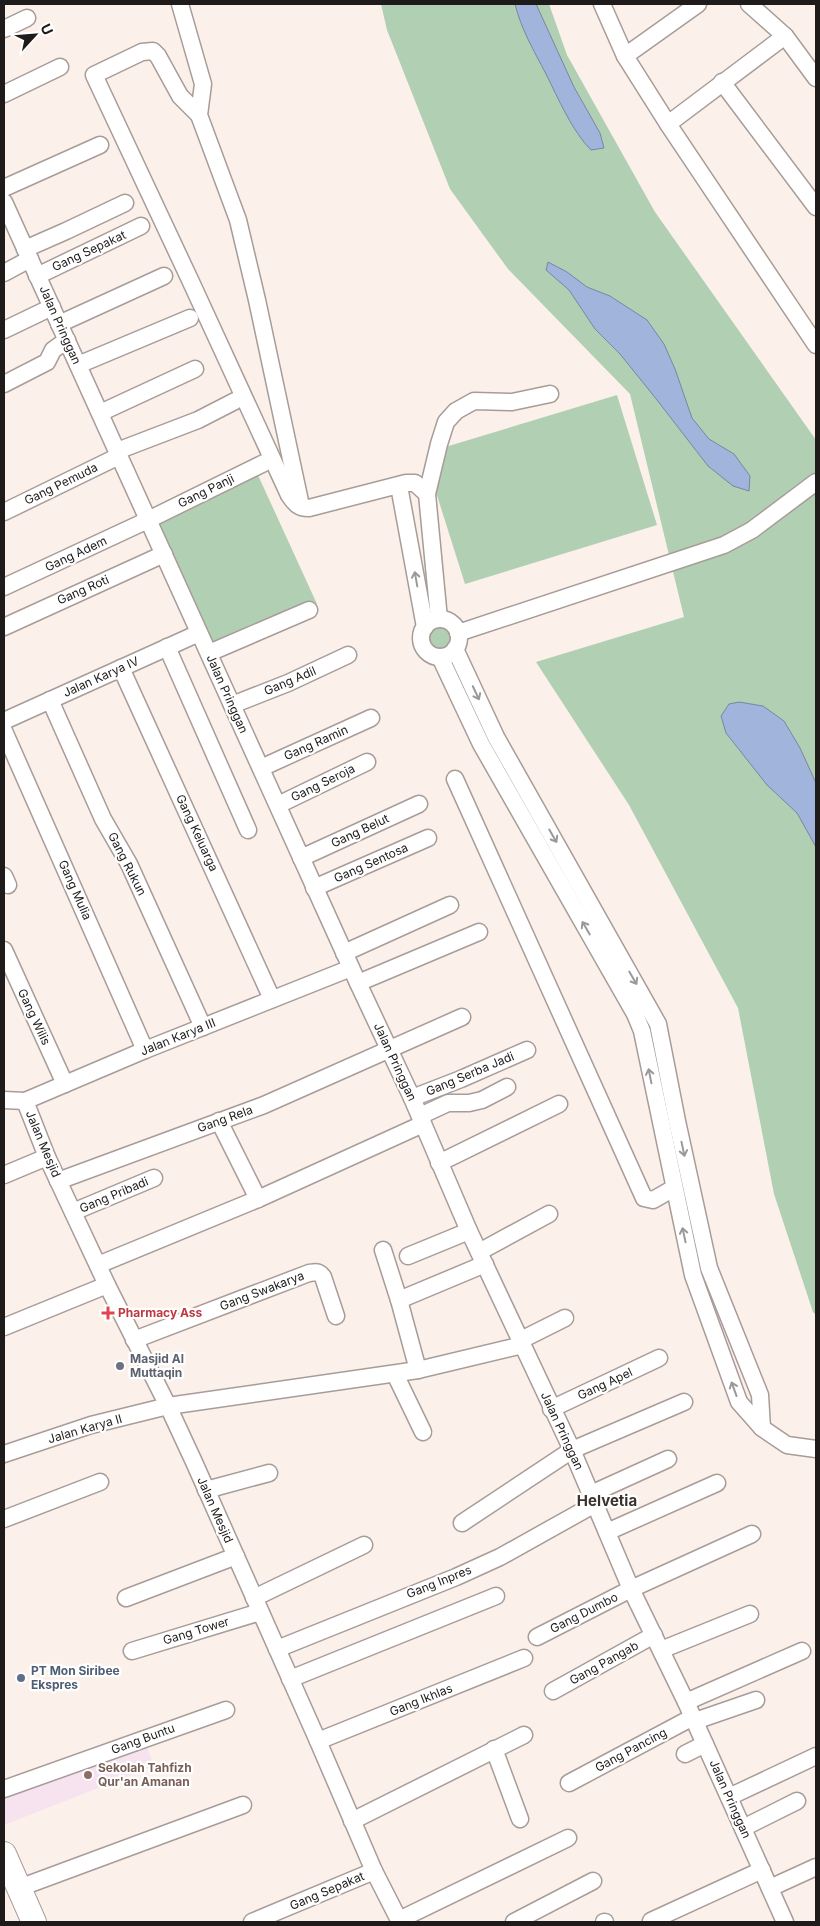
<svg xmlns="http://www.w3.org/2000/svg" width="820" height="1926" viewBox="0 0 820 1926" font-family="Inter,sans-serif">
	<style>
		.education { fill: #f7e2f0 }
		.green { fill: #b1cfb3 }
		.water { fill: #a0b4dc; stroke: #7986a2 }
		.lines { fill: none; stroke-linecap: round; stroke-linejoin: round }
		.minor-casing { stroke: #a79c98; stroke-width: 19 }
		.highway-casing { stroke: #a79c98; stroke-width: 26 }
		.minor { stroke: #fff; stroke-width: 16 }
		.highway { stroke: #fff; stroke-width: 24 }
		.oneway { stroke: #9a9898 }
		.health-dot { fill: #e0444e; stroke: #fff; stroke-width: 2 }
		.worship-dot { fill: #6b7280; stroke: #fff; stroke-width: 2 }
		.service-dot { fill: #5c6f8a; stroke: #fff; stroke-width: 2 }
		.education-dot { fill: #8d6e63; stroke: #fff; stroke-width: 2 }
		.labels { text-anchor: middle; stroke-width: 4.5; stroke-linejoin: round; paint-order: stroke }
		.street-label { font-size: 12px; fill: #1f1b1a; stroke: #fff }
		.health-label { font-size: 12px; font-weight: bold; fill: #be3a42; stroke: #fff; text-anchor: start }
		.worship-label { font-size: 12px; font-weight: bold; fill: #5b616d; stroke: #fff; text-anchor: start }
		.service-label { font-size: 12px; font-weight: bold; fill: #4e5e75; stroke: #fff; text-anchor: start }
		.education-label { font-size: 12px; font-weight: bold; fill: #785e54; stroke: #fff; text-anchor: start }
		.quarter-label { font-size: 15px; font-weight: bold; fill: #3b322e; stroke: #fff }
	</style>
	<rect width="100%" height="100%" fill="#fcf0eb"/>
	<!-- education -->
	<path class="education" d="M146 1744 154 1766 4 1825V1790Z"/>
	<!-- green -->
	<g class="green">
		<path d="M381 4H549L567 55 655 212 816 440V1315L813 1312 774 1194 738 1008 629 805 536 662 684 617 630 394 508 269 450 189 387 30Z"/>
		<path d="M617 395 657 525 465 584 435 489 442 448Z"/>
		<path d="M257 473 317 604 213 652 152 521Z"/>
		<circle cx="440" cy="639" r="13"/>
	</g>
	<!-- water -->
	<g class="water">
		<path d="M515 4H536L574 87 600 133 604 148 591 150C572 131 558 98 546 74 534 51 521 29 515 4Z"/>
		<path d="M548 262 567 272 587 287 610 296 647 320 664 344 675 369 692 418 709 439 734 454 750 476 749 491 733 486 708 466 657 400 620 354 595 329 569 290 546 270Z"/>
		<path d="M739 702 763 706 784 721 800 748 816 783V847L797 813 767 785 726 733 721 716 729 704Z"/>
	</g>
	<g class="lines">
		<defs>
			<g id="minor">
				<path d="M180 4 203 84 199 115 238 220 257 300 301 506"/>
				<path d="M602 4 625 56 668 124 816 345"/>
				<path d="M749 4 785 36 816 78"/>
				<path d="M4 29 27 18"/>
				<path d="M625 56 698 4"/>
				<path d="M722 82 816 207"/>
				<path d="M4 94 60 67"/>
				<path d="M199 115 180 96 158 56 153 51 142 52 94 75 191 282 289 495C295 504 299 508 309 508L406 483H415L427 494"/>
				<path d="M668 124 785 36"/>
				<path d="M4 188 100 145"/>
				<path d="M4 202 358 983 412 1098 469 1231 572 1450 631 1589 686 1702 785 1922"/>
				<path d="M25 249 66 231 125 203"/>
				<path d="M4 273 30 259"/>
				<path d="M37 276 141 226"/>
				<path d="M59 324 164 276"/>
				<path d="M4 330 52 307"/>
				<path d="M78 365 190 318"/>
				<path d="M4 384 47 362 53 350 67 340"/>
				<path d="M100 413 195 369"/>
				<path d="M117 451 198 420 235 401"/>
				<path d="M399 486 425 627"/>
				<path d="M4 512 119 456"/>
				<path d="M4 587 148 520 264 463"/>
				<path d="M439 619 427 494 439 444 446 422 456 411 474 401 512 402 550 394"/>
				<circle cx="440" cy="638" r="19"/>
				<path d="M4 627 164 554"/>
				<path d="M458 633 724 545 752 530 816 482"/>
				<path d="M167 647 248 830"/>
				<path d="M455 649 496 737 658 1024 677 1121 709 1268 760 1395 762 1428"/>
				<path d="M209 653 309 610"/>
				<path d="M440 657 481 744 635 1014 642 1031 693 1275 739 1402 762 1428 787 1445 816 1449"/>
				<path d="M121 668 272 999"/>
				<path d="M50 700 103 819 129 864 203 1027"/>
				<path d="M232 705 288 683 348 655"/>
				<path d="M4 721 199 633"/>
				<path d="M4 731 145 1050"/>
				<path d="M261 768 371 718"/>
				<path d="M455 779 644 1198 653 1200 674 1188"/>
				<path d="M278 805 367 762"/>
				<path d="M301 858 419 804"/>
				<path d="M4 876 8 885"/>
				<path d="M314 888 428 838"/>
				<path d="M4 950 65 1084"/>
				<path d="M344 953 450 905"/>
				<path d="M358 983 479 932"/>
				<path d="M412 1098 461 1079 527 1050"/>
				<path d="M4 1100 25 1101 145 1050 351 968"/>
				<path d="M25 1101 47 1157 107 1285 168 1406 194 1462 318 1741 374 1871 400 1922"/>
				<path d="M420 1116 448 1103H469L482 1100 507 1087"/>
				<path d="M219 1121 258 1199"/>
				<path d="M439 1163 559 1104"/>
				<path d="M4 1175 47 1157"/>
				<path d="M58 1181 264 1105 462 1017"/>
				<path d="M73 1212 154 1178"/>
				<path d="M383 1250 399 1300 418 1370"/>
				<path d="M479 1252 549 1214"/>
				<path d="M408 1256 469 1231"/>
				<path d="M98 1265 258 1199 423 1124"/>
				<path d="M399 1300 485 1264"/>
				<path d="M4 1327 107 1285"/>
				<path d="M134 1340 309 1273C316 1272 319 1271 323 1277L336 1316"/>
				<path d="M521 1340 565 1318"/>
				<path d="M395 1374 423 1432"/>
				<path d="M551 1409 659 1358"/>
				<path d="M4 1454 91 1425 168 1406 418 1370 523 1345"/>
				<path d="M206 1490 269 1473"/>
				<path d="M591 1494 668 1459"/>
				<path d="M4 1519 100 1482"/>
				<path d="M462 1523 572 1450 684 1402"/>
				<path d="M607 1532 717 1483"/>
				<path d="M126 1598 236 1556"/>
				<path d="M254 1598 364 1545"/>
				<path d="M537 1637 631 1589 752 1534"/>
				<path d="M277 1649 456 1577 500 1557 595 1504"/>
				<path d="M661 1650 750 1614"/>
				<path d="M132 1651 260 1612"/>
				<path d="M290 1679 496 1596"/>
				<path d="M553 1691 654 1635"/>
				<path d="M686 1702 802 1651"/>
				<path d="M695 1721 756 1700"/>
				<path d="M318 1741 524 1658"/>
				<path d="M494 1749 520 1819"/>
				<path d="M685 1754 705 1744"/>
				<path d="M569 1783 693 1717"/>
				<path d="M4 1789 226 1710"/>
				<path d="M729 1797 816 1756"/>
				<path d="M352 1821 524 1735"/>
				<path d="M743 1828 797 1801"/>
				<path d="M19 1888 243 1805"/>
				<path d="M770 1888 816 1867"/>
				<path d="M399 1920 568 1838"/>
				<path d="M651 1921 762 1870"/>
				<path d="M252 1922 374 1871"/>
				<path d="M514 1922 593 1881"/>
				<path d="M604 1922H605"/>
			</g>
			<path id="highway" d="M4 1854 34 1922"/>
		</defs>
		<!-- minor casing -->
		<use href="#minor" class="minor-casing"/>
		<!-- highway casing -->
		<use href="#highway" class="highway-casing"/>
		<!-- minor -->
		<use href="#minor" class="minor"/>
		<!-- highway -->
		<use href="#highway" class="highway"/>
	</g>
	<!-- one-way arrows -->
	<defs><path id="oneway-shaft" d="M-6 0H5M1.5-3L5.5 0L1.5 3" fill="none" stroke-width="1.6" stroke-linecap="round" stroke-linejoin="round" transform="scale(1.25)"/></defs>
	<g class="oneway">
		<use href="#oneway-shaft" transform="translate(416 579) rotate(-100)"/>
		<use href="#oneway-shaft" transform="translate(476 693) rotate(65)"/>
		<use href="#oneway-shaft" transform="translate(553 836) rotate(60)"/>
		<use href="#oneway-shaft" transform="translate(586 928) rotate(-120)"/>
		<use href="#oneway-shaft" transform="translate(633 978) rotate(60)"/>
		<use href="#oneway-shaft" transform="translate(650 1076) rotate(-101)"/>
		<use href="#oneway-shaft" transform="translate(683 1149) rotate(78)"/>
		<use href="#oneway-shaft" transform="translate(684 1235) rotate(-102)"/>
		<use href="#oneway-shaft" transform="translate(734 1389) rotate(-110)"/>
	</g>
	<!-- markers -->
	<path class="health-dot" d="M105.5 1305.5h5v5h5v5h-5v5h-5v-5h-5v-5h5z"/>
	<circle class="worship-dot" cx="120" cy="1366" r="5"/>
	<circle class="service-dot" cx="21" cy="1678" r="5"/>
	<circle class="education-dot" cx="88" cy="1775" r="5"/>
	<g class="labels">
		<!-- street labels -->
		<g class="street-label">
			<text transform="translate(89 251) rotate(-25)" y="4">Gang Sepakat</text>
			<text transform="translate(60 325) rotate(66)" y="4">Jalan Pringgan</text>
			<text transform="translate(61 484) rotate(-26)" y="4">Gang Pemuda</text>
			<text transform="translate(206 491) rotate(-26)" y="4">Gang Panji</text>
			<text transform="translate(76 554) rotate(-25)" y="4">Gang Adem</text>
			<text transform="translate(83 590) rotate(-24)" y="4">Gang Roti</text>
			<text transform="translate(101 677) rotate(-24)" y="4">Jalan Karya IV</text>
			<text transform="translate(290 681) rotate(-23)" y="4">Gang Adil</text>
			<text transform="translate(227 694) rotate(66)" y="4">Jalan Pringgan</text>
			<text transform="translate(316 743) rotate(-24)" y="4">Gang Ramin</text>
			<text transform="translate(323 783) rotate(-26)" y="4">Gang Seroja</text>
			<text transform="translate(360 831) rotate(-25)" y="4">Gang Belut</text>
			<text transform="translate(197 833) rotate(65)" y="4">Gang Keluarga</text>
			<text transform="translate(371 863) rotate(-24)" y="4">Gang Sentosa</text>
			<text transform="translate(127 864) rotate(63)" y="4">Gang Rukun</text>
			<text transform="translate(75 890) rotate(66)" y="4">Gang Mulia</text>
			<text transform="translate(34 1017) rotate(65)" y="4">Gang Wilis</text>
			<text transform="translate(178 1037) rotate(-22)" y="4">Jalan Karya III</text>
			<text transform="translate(395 1062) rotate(65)" y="4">Jalan Pringgan</text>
			<text transform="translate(470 1074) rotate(-23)" y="4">Gang Serba Jadi</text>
			<text transform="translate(225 1119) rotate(-20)" y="4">Gang Rela</text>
			<text transform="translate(43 1144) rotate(67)" y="4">Jalan Mesjid</text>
			<text transform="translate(114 1195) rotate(-23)" y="4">Gang Pribadi</text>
			<text transform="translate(262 1291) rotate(-21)" y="4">Gang Swakarya</text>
			<text transform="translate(605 1384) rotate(-25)" y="4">Gang Apel</text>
			<text transform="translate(85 1429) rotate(-16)" y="4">Jalan Karya II</text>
			<text transform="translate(562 1431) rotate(65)" y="4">Jalan Pringgan</text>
			<text transform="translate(215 1510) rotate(66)" y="4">Jalan Mesjid</text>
			<text transform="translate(439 1582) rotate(-22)" y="4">Gang Inpres</text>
			<text transform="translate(584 1613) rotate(-27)" y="4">Gang Dumbo</text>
			<text transform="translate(196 1631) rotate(-17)" y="4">Gang Tower</text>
			<text transform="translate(604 1663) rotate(-29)" y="4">Gang Pangab</text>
			<text transform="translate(421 1700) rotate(-22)" y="4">Gang Ikhlas</text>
			<text transform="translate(143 1739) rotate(-20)" y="4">Gang Buntu</text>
			<text transform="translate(631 1750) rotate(-28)" y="4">Gang Pancing</text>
			<text transform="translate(730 1799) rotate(66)" y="4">Jalan Pringgan</text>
			<text transform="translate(327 1891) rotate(-23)" y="4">Gang Sepakat</text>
		</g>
		<!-- health labels -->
		<g class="health-label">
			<text x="118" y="1317">Pharmacy Ass</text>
		</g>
		<!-- worship labels -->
		<g class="worship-label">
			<text x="130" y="1363">Masjid Al<tspan x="130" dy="14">Muttaqin</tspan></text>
		</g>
		<!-- service labels -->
		<g class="service-label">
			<text x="31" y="1675">PT Mon Siribee<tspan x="31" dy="14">Ekspres</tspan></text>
		</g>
		<!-- education labels -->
		<g class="education-label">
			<text x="98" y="1772">Sekolah Tahfizh<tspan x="98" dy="14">Qur'an Amanan</tspan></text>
		</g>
		<!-- quarter labels -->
		<g class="quarter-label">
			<text x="607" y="1506">Helvetia</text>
		</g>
	</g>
	<!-- border -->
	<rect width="820" height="1926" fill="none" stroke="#1f1b1a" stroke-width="10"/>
	<!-- north arrow -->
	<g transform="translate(35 35) rotate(64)" stroke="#ffffff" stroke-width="4" paint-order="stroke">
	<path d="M0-4L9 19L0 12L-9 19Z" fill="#1f1b1a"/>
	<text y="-8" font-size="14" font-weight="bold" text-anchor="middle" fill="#1f1b1a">U</text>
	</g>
</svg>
